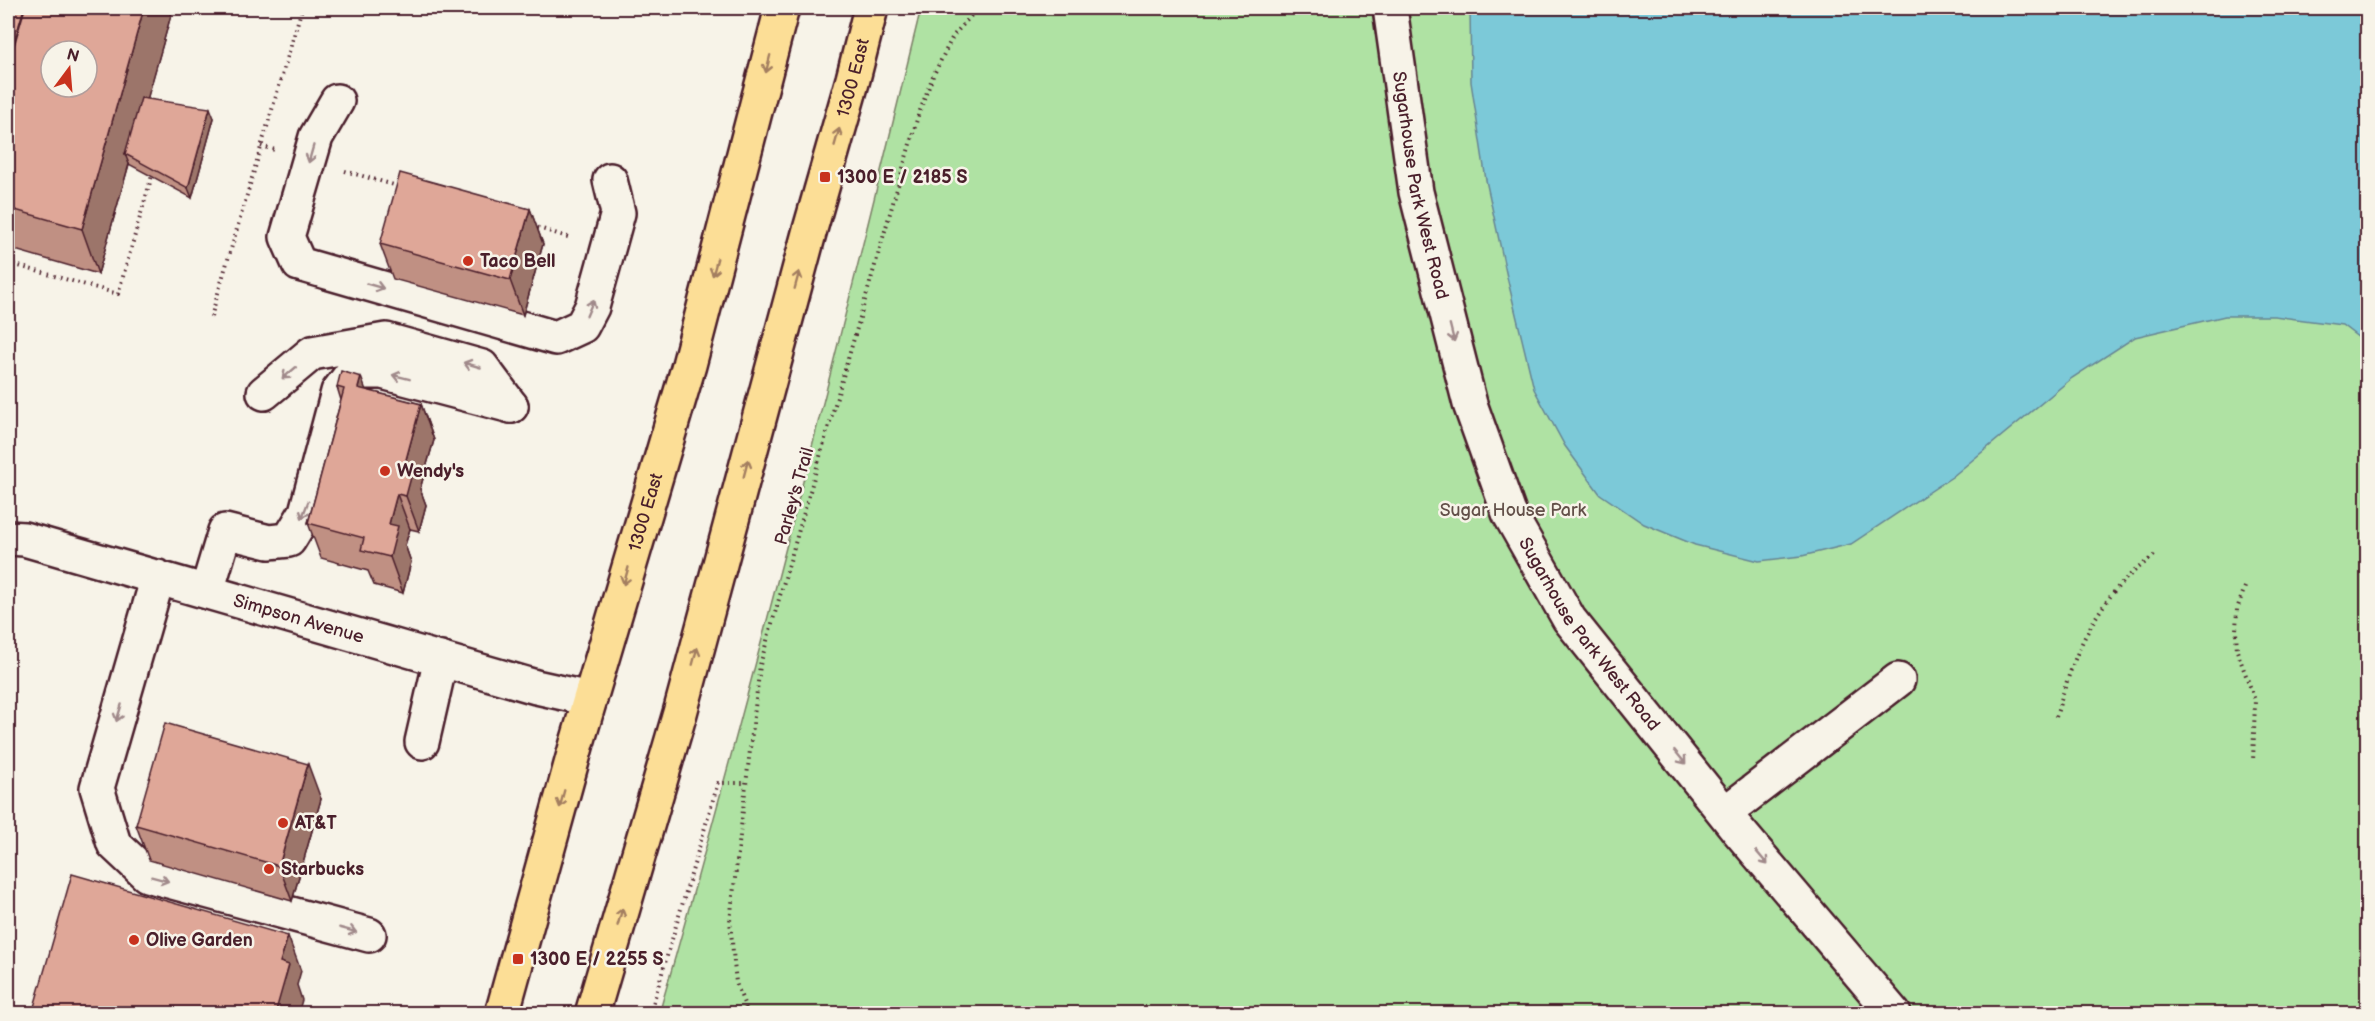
<svg xmlns="http://www.w3.org/2000/svg" width="2375" height="1021" viewBox="0 0 2375 1021" font-family="'Balsamiq Sans',sans-serif">
	<style>
		.green { fill: #afe2a3; stroke: #7c8067; stroke-width: 1.5 }
		.water { fill: #7bc9d8; stroke: #678593; stroke-width: 1.5 }
		.lines { fill: none; stroke-linecap: round; stroke-linejoin: round }
		.minor-casing { stroke: #4a1f2b; stroke-width: 38 }
		.major-casing { stroke: #4a1f2b; stroke-width: 38 }
		.path { stroke: #4a1f2b; stroke-width: 4; stroke-dasharray: 1.5 4.5; stroke-linecap: butt }
		.minor { stroke: #f7f3e8; stroke-width: 33 }
		.major { stroke: #fcde96; stroke-width: 33 }
		.wall { fill: #c09083; stroke: #4a1f2b; stroke-width: 1.5 }
		.shaded-wall { fill: #9c756a; stroke: #4a1f2b; stroke-width: 1.5 }
		.building { fill: #dfa798; stroke: #4a1f2b; stroke-width: 1.5; fill-rule: evenodd }
		.oneway { stroke: #a37e60 }
		.oneway2 { stroke: #a0898a }
		.poi-dot { fill: #c8321e; stroke: #f7f3e8; stroke-width: 2 }
		.labels { text-anchor: middle; stroke-width: 5; stroke-linejoin: round; paint-order: stroke }
		.street-label { font-size: 18px; fill: #4a1f2b; stroke: #f7f3e8 }
		.poi-label { font-size: 18px; font-weight: bold; fill: #4a1f2b; stroke: #f7f3e8; text-anchor: start }
		.park-label { font-size: 18px; fill: #635049; stroke: #f7f3e8 }
	</style>
	<rect width="100%" height="100%" fill="#f7f3e8"/>
	<filter id="ink" filterUnits="userSpaceOnUse"><feTurbulence type="fractalNoise" baseFrequency=".0167" numOctaves="2"/><feDisplacementMap in="SourceGraphic" scale="12" xChannelSelector="R" yChannelSelector="G"/><feConvolveMatrix kernelMatrix="1 2 1 2 8 2 1 2 1" color-interpolation-filters="sRGB"/></filter>
	<g filter="url(#ink)">
		<!-- green -->
		<path class="green" d="M921 8H2367V1013L659 1014C755 680 839 344 921 8Z"/>
		<!-- water -->
		<path class="water" d="M1470 8H2367V344L2342 325 2274 316H2225L2135 337 2072 378 1952 477 1851 544 1802 556 1759 561 1695 545 1644 524 1600 494 1565 446 1534 389 1507 277 1486 180 1471 82Z"/>
		<g class="lines">
			<defs>
				<g id="minor">
					<path id="s1" d="M1390 8 1416 192 1470 404 1509 513 1569 619 1737 829 1894 1014"/>
					<path d="M337 101 316 137 287 237 299 264 556 338 582 326 592 307 618 213 610 180"/>
					<path d="M264 393 312 353 386 340 482 367 511 406"/>
					<path id="s2" d="M8 538 24 539 536 687 590 699"/>
					<path d="M158 577 97 788 114 844 147 875 369 935"/>
					<path d="M207 591 225 531 269 542 289 540 306 512 338 392 353 372H382L511 406"/>
					<path d="M422 742 441 659"/>
					<path d="M1725 813 1898 680"/>
				</g>
				<g id="major">
					<path id="s3" d="M502 1014 577 743 689 365 782 8"/>
					<path id="s4" d="M592 1014 680 713 809 233 853 79 871 8"/>
				</g>
			</defs>
			<!-- minor casing -->
			<use href="#minor" class="minor-casing"/>
			<!-- major casing -->
			<use href="#major" class="major-casing"/>
			<!-- path -->
			<g class="path">
				<path d="M261 146 275 150"/>
				<path d="M345 171 401 187"/>
				<path d="M532 226 571 238"/>
				<path d="M8 263 118 294 153 172"/>
				<path d="M211 317 302 8"/>
				<path d="M2245 587 2237 609 2236 631 2237 651 2255 700 2253 762"/>
				<path d="M2056 717C2070 668 2084 627 2118 587 2129 574 2144 564 2157 553"/>
				<path d="M2361 915 2368 917"/>
				<path d="M650 1014 718 783H746"/>
				<path d="M748 1014 736 983 730 921 760 665 918 116 933 76 953 36 978 8"/>
			</g>
			<!-- minor -->
			<use href="#minor" class="minor"/>
			<!-- major -->
			<use href="#major" class="major"/>
		</g>
		<!-- wall -->
		<g class="wall">
			<path d="M8 8H173L147 99 214 118 192 198 129 164 98 274 8 248Z"/>
			<path d="M530 209 543 244 523 315 393 279 380 244Z"/>
			<path d="M337 387 366 390 421 404 434 440 420 489 426 505 419 531 410 529 405 545 411 562 403 593 374 585 368 571 321 558 308 523 341 400Z"/>
			<path d="M321 799 292 901 149 860 136 825Z"/>
		</g>
		<!-- shaded-wall -->
		<g class="shaded-wall">
			<path d="M24 8H42L8 126V63Z"/>
			<path d="M144 8H173L131 157 125 154 129 164 98 274 82 229Z"/>
			<path d="M210 108 214 118 192 198 188 188Z"/>
			<path d="M530 209 543 244 523 315 510 280Z"/>
			<path d="M361 377 374 412 358 388Z"/>
			<path d="M421 404 434 440 420 489 426 505 419 531 406 496 404 467Z"/>
			<path d="M397 494 410 529 405 545 411 562 403 593 390 557 389 524Z"/>
			<path d="M308 764 321 799 292 901 279 866Z"/>
			<path d="M288 936 301 971 297 985 302 1000 298 1014H275L280 962Z"/>
		</g>
		<!-- building -->
		<g class="building">
			<path d="M8 8H24L8 63Z"/>
			<path d="M25 8H144L82 229 8 208V66ZM51 51H87V87H51Z"/>
			<path d="M141 98 210 108 188 188 125 154Z"/>
			<path d="M400 173 530 209 510 280 380 244Z"/>
			<path d="M341 371 361 377 358 388 421 404 404 467 413 470 406 496 397 494 389 524 398 526 390 557 361 550 364 538 308 523 344 389 337 387Z"/>
			<path d="M165 723 308 764 279 866 136 825Z"/>
			<path d="M72 874 288 936 280 962 289 965 275 1014H32Z"/>
		</g>
		<!-- one-way arrows -->
		<defs><path id="oneway-shaft" d="M-6 0H5M1.5-3L5.5 0L1.5 3" fill="none" stroke-width="1.6" stroke-linecap="round" stroke-linejoin="round" transform="scale(1.5)"/></defs>
		<g class="oneway">
			<use href="#oneway-shaft" transform="translate(768 64) rotate(104)"/>
			<use href="#oneway-shaft" transform="translate(837 137) rotate(-74)"/>
			<use href="#oneway-shaft" transform="translate(715 267) rotate(105)"/>
			<use href="#oneway-shaft" transform="translate(797 280) rotate(-75)"/>
			<use href="#oneway-shaft" transform="translate(746 468) rotate(-75)"/>
			<use href="#oneway-shaft" transform="translate(626 576) rotate(106)"/>
			<use href="#oneway-shaft" transform="translate(695 656) rotate(-75)"/>
			<use href="#oneway-shaft" transform="translate(562 799) rotate(105)"/>
			<use href="#oneway-shaft" transform="translate(620 917) rotate(-74)"/>
		</g>
		<g class="oneway2">
			<use href="#oneway-shaft" transform="translate(311 154) rotate(106)"/>
			<use href="#oneway-shaft" transform="translate(375 286) rotate(16)"/>
			<use href="#oneway-shaft" transform="translate(590 308) rotate(-67)"/>
			<use href="#oneway-shaft" transform="translate(1452 333) rotate(76)"/>
			<use href="#oneway-shaft" transform="translate(472 365) rotate(-164)"/>
			<use href="#oneway-shaft" transform="translate(289 373) rotate(140)"/>
			<use href="#oneway-shaft" transform="translate(401 377) rotate(-166)"/>
			<use href="#oneway-shaft" transform="translate(305 510) rotate(111)"/>
			<use href="#oneway-shaft" transform="translate(119 713) rotate(107)"/>
			<use href="#oneway-shaft" transform="translate(1680 757) rotate(51)"/>
			<use href="#oneway-shaft" transform="translate(1762 858) rotate(50)"/>
			<use href="#oneway-shaft" transform="translate(160 879) rotate(15)"/>
			<use href="#oneway-shaft" transform="translate(348 930) rotate(15)"/>
		</g>
	</g>
	<!-- markers -->
	<g class="poi-dot">
		<rect x="819" y="171" width="12" height="12" rx="3"/>
		<circle cx="468" cy="261" r="6"/>
		<circle cx="385" cy="471" r="6"/>
		<circle cx="283" cy="823" r="6"/>
		<circle cx="269" cy="869" r="6"/>
		<circle cx="134" cy="940" r="6"/>
		<rect x="512" y="953" width="12" height="12" rx="3"/>
	</g>
	<g class="labels">
		<!-- street labels -->
		<g class="street-label">
			<text dy="6" stroke="none"><textPath href="#s4" startOffset="972">1300 East</textPath></text>
			<text dy="6" stroke="none"><textPath href="#s1" startOffset="180">Sugarhouse Park West Road</textPath></text>
			<text transform="translate(794 496) rotate(-74)" y="6">Parley's Trail</text>
			<text dy="6" stroke="none"><textPath href="#s3" startOffset="522">1300 East</textPath></text>
			<text dy="6" stroke="none"><textPath href="#s2" startOffset="302">Simpson Avenue</textPath></text>
			<text dy="6" stroke="none"><textPath href="#s1" startOffset="666">Sugarhouse Park West Road</textPath></text>
		</g>
		<!-- poi labels -->
		<g class="poi-label">
			<text x="837" y="183">1300 E / 2185 S</text>
			<text x="480" y="267">Taco Bell</text>
			<text x="397" y="477">Wendy's</text>
			<text x="295" y="829">AT&amp;T</text>
			<text x="281" y="875">Starbucks</text>
			<text x="146" y="946">Olive Garden</text>
			<text x="530" y="965">1300 E / 2255 S</text>
		</g>
		<!-- park labels -->
		<g class="park-label">
			<text x="1513" y="516">Sugar House Park</text>
		</g>
	</g>
	<!-- margin -->
	<rect width="2375" height="1021" fill="none" stroke="#f7f3e8" stroke-width="30"/>
	<rect x="15" y="15" width="2345" height="991" fill="none" stroke="#4a1f2b" stroke-width="2" filter="url(#ink)"/>
	<!-- north arrow -->
	<g transform="translate(69 69) rotate(16)"><circle r="28" fill="#f7f3e8" stroke="#b29e9c" stroke-width="1.5"/>
	<path d="M0-4.5L10 22L0 15L-10 22Z" fill="#c8321e"/>
	<text y="-9" font-size="16" font-weight="bold" text-anchor="middle" fill="#4a1f2b">N</text>
	</g>
</svg>
